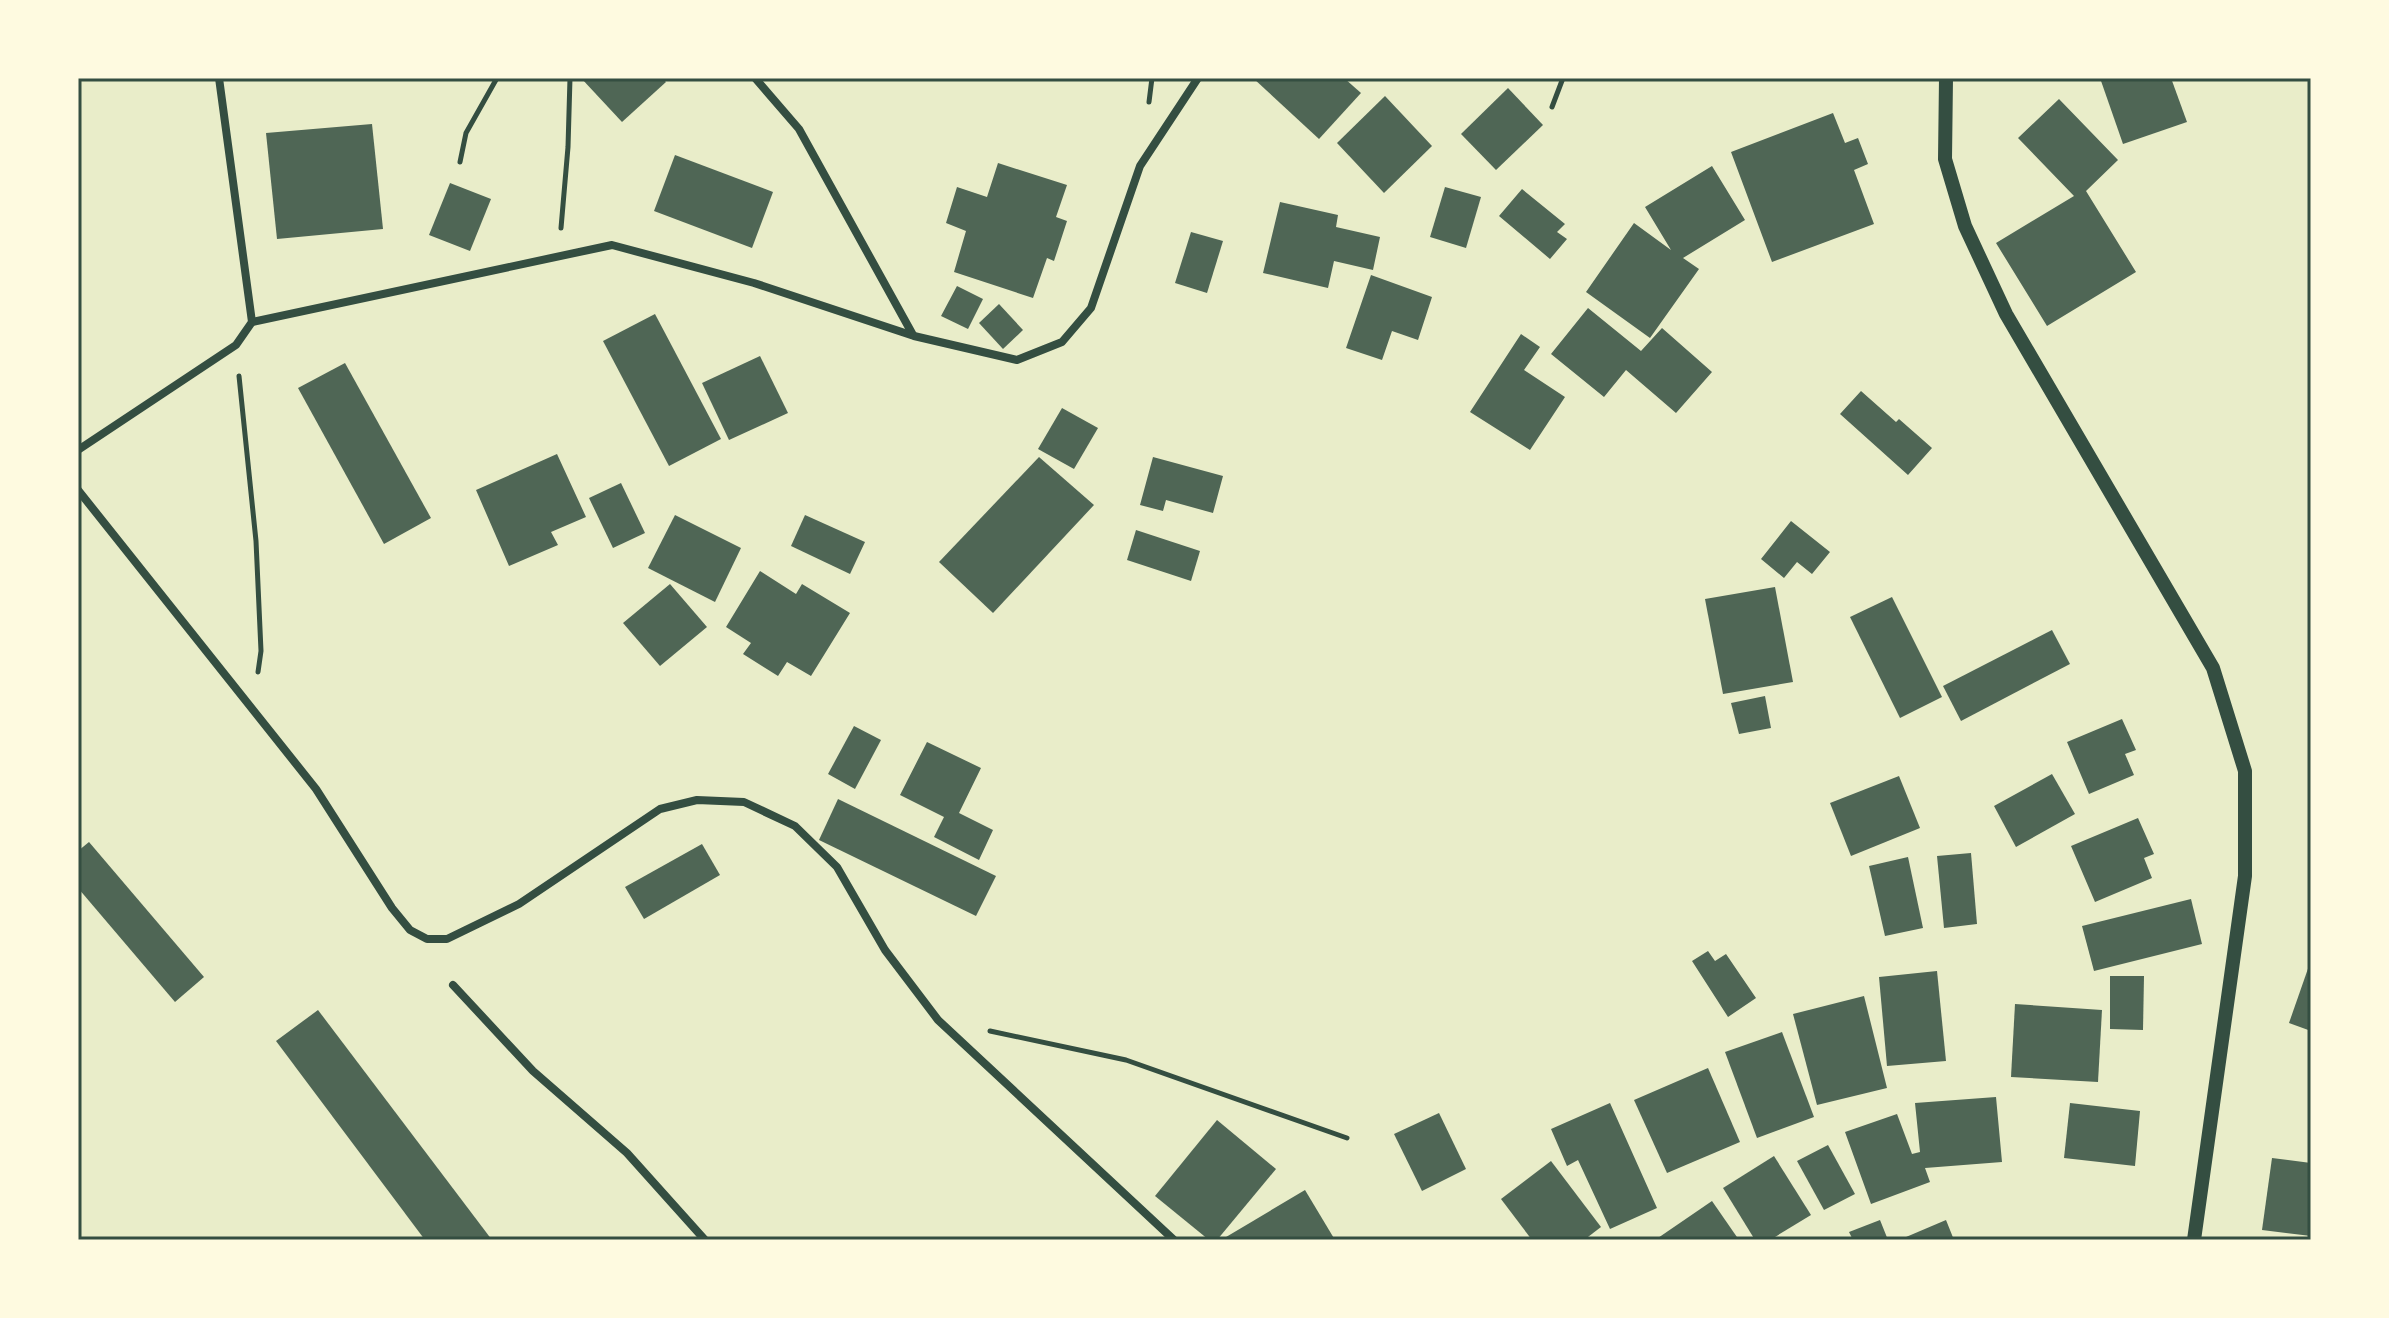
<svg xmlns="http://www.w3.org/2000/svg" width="2389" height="1318" viewBox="0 0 2389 1318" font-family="Signika,sans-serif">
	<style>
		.building { fill: #4f6655 }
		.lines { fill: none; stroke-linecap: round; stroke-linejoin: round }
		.path { stroke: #344e41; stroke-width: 5 }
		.minor { stroke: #344e41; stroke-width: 8 }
		.tertiary { stroke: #344e41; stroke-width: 14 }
		.neatline { fill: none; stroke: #344e41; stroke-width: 3 }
	</style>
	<rect width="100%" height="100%" fill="#e9edc9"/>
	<!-- building -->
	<g class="building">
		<path d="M581 78H662L666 82 622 122Z"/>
		<path d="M1253 78H1344L1361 93 1319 139Z"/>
		<path d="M2100 78H2171L2187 122 2123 144Z"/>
		<path d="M1508 88 1543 125 1496 170 1461 134Z"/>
		<path d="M1385 96 1432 146 1384 193 1337 143Z"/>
		<path d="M2059 99 2118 160 2086 191 2136 272 2047 326 1996 243 2074 196 2018 138Z"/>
		<path d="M1833 113 1845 143 1858 138 1868 164 1854 170 1874 224 1772 262 1731 152Z"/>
		<path d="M372 124 383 229 277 239 266 133Z"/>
		<path d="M675 155 773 192 752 248 654 211Z"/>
		<path d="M998 163 1067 185 1056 217 1067 221 1054 261 1047 258 1033 298 954 272 966 231 946 223 957 187 987 197Z"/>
		<path d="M1712 166 1745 220 1683 258 1699 269 1650 338 1586 292 1634 223 1671 250 1645 207Z"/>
		<path d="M450 183 491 199 470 251 429 235Z"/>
		<path d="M1445 187 1481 197 1466 248 1430 237Z"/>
		<path d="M1522 189 1565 224 1557 232 1567 239 1550 259 1499 216Z"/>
		<path d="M1280 202 1338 215 1336 227 1380 237 1373 270 1334 261 1328 288 1263 273Z"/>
		<path d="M1191 232 1223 241 1207 293 1175 283Z"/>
		<path d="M1371 275 1432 297 1418 340 1392 331 1382 360 1346 348Z"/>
		<path d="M957 286 983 299 968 329 941 316Z"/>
		<path d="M999 304 1023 330 1003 349 979 323Z"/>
		<path d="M1588 308 1641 351 1662 328 1712 372 1676 413 1626 370 1604 397 1551 354Z"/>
		<path d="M655 314 721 439 669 466 603 341Z"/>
		<path d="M1521 334 1540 347 1524 370 1565 397 1530 450 1470 412Z"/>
		<path d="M760 356 788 413 729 440 702 383Z"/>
		<path d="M345 363 431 518 384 544 298 388Z"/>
		<path d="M1861 391 1896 422 1899 419 1932 448 1908 475 1840 414Z"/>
		<path d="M1062 408 1098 428 1074 469 1038 449Z"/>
		<path d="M557 454 586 517 551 532 558 545 509 566 476 490Z"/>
		<path d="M1039 457 1094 505 993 613 939 562Z"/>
		<path d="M1153 457 1223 476 1213 513 1166 500 1163 511 1140 505Z"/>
		<path d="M621 483 645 533 613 548 589 498Z"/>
		<path d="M675 515 741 548 715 602 648 568Z"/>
		<path d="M805 515 865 542 850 574 791 546Z"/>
		<path d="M1791 521 1830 552 1812 574 1797 562 1784 578 1761 559Z"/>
		<path d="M1136 530 1200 551 1191 581 1127 560Z"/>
		<path d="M760 571 796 594 802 584 850 613 811 676 787 662 778 676 743 654 751 643 726 627Z"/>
		<path d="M670 584 707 627 660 666 623 623Z"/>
		<path d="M1775 587 1793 682 1723 694 1705 599Z"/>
		<path d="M1892 597 1942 697 1900 718 1850 617Z"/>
		<path d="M2052 630 2070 664 1961 721 1943 686Z"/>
		<path d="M1765 696 1771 728 1739 734 1731 703Z"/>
		<path d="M2122 719 2136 750 2125 754 2134 775 2089 794 2067 742Z"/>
		<path d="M854 726 881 740 855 789 828 774Z"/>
		<path d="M927 742 981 768 959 813 993 830 979 860 934 837 944 817 900 795Z"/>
		<path d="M2052 774 2075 814 2016 847 1994 806Z"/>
		<path d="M1899 776 1920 828 1851 856 1830 803Z"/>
		<path d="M838 799 996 876 976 916 819 840Z"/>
		<path d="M2138 818 2154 854 2144 858 2152 878 2095 902 2071 846Z"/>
		<path d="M89 842 204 977 175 1002 78 888V851Z"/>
		<path d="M702 844 720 875 644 919 625 887Z"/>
		<path d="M1971 853 1977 924 1944 928 1937 856Z"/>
		<path d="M1908 857 1923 928 1885 936 1869 866Z"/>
		<path d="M2191 899 2202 944 2094 971 2082 926Z"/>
		<path d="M1708 951 1715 961 1726 954 1756 998 1728 1017 1692 961Z"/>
		<path d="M2311 960V1031L2289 1023Z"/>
		<path d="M1937 971 1946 1061 1887 1066 1879 977Z"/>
		<path d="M2110 976H2144L2143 1030 2110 1029Z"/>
		<path d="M1864 996 1887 1088 1817 1105 1793 1014Z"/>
		<path d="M2015 1004 2102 1010 2098 1082 2011 1077Z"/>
		<path d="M318 1010 492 1240H425L276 1041Z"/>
		<path d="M1782 1032 1814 1117 1757 1138 1725 1052Z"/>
		<path d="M1708 1068 1740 1142 1667 1173 1634 1100Z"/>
		<path d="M1996 1097 2002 1162 1925 1168 1930 1182 1871 1204 1845 1132 1897 1114 1912 1154 1920 1152 1915 1103Z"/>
		<path d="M1610 1103 1657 1208 1610 1229 1578 1160 1567 1166 1551 1129Z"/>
		<path d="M2070 1103 2140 1111 2135 1166 2064 1158Z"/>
		<path d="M1439 1113 1466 1169 1422 1191 1394 1134Z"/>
		<path d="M1217 1120 1276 1169 1217 1240H1209L1155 1196Z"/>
		<path d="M1828 1145 1855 1194 1824 1210 1797 1161Z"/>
		<path d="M1774 1156 1811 1215 1770 1240H1755L1723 1188Z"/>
		<path d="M2272 1158 2311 1163V1236L2262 1230Z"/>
		<path d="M1551 1161 1601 1227 1584 1240H1532L1501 1199Z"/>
		<path d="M1305 1190 1335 1240H1221Z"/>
		<path d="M1712 1201 1739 1240H1655Z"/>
		<path d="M1880 1220 1888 1240H1853L1849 1232Z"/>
		<path d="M1946 1220 1954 1240H1899Z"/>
	</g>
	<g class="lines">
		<!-- path -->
		<g class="path">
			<path d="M1149 102 1152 78"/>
			<path d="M1552 107 1563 78"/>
			<path d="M460 162 466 133 497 78"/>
			<path d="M561 228 568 147 570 78"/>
			<path d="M239 376 256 541 261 651 258 672"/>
			<path d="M990 1031 1126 1060 1347 1138"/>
		</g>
		<!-- minor -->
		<g class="minor">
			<path d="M755 78 799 129 913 335"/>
			<path d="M252 322 612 245 754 283 914 336 1017 360 1062 342 1091 308 1140 166 1198 78"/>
			<path d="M78 450 236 345 252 322 219 78"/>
			<path d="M78 490 316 789 392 908 410 930 427 939H447L519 904 660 809 697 800 744 802 795 826 837 867 885 950 938 1020 1174 1240"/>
			<path d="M453 985 533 1071 627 1153 705 1240"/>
		</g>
		<!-- tertiary -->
		<path class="tertiary" d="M1946 78 1945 159 1965 226 2006 314 2213 668 2245 771V876L2194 1240"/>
	</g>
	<!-- border -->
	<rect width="2389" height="1318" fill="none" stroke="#fefae0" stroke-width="160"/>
	<rect x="80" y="80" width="2229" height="1158" class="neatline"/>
</svg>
